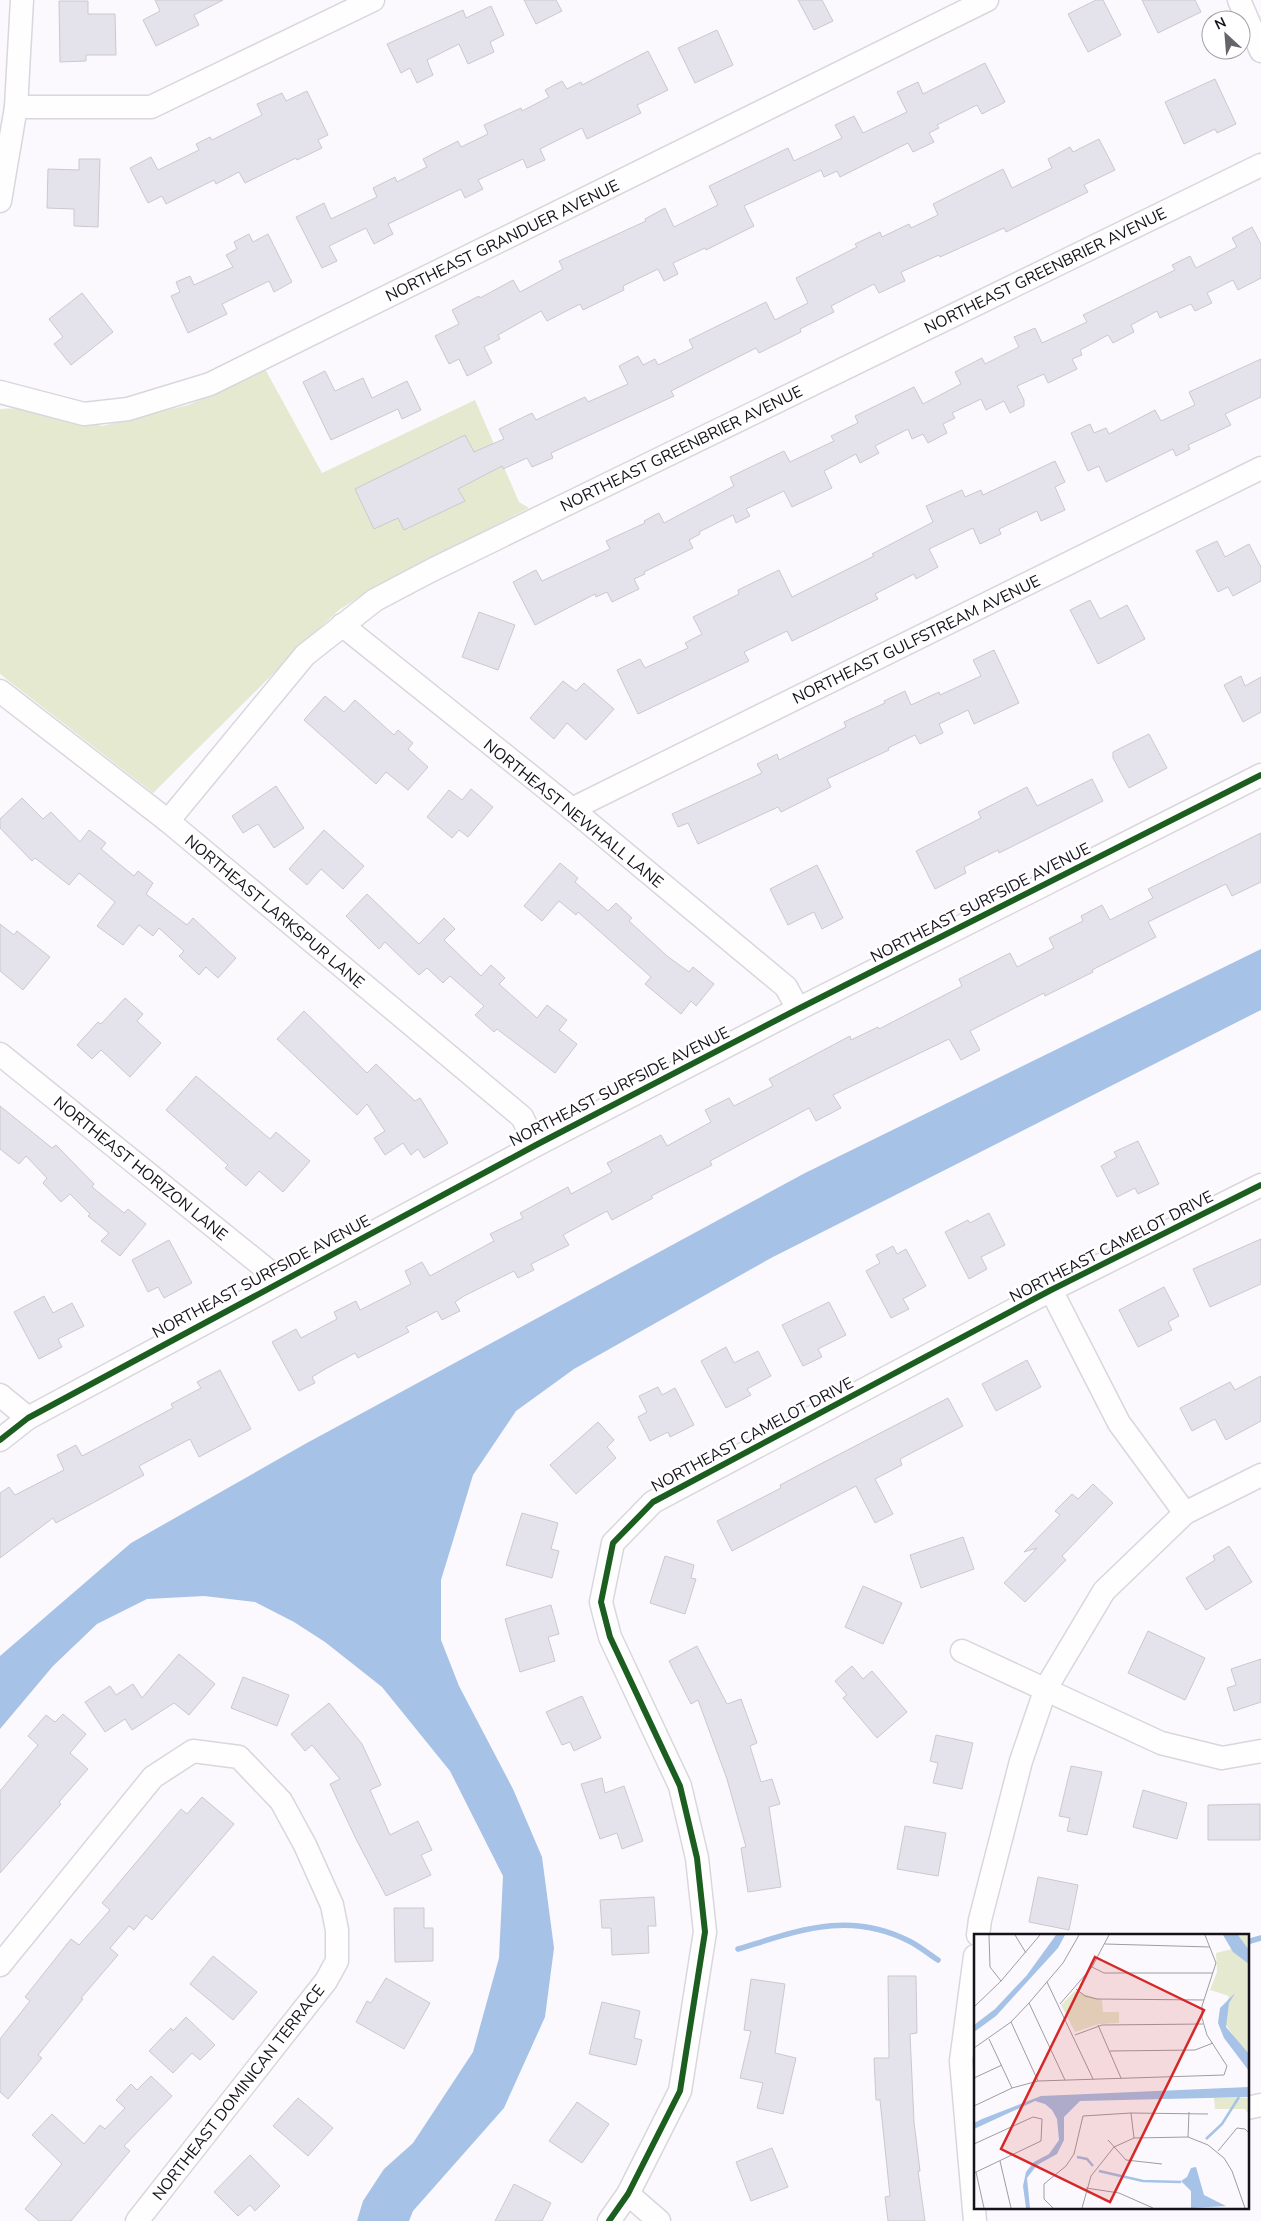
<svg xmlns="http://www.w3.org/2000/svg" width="1261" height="2221" viewBox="0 0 1261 2221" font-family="'Nunito Sans',sans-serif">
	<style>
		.green { fill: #e4e9d0 }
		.water { fill: #a6c2e6 }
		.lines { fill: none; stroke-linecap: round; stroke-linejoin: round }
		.stream { stroke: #a6c2e6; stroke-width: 5.5 }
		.building { fill: #e4e2eb; stroke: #cbc9d0 }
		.minor-casing { stroke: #dad6de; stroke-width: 25 }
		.minor { stroke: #fefeff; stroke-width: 22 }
		.cycleway-casing { stroke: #fff; stroke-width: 9 }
		.cycleway { stroke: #1b5e20; stroke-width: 6 }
		.labels { text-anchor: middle; stroke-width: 5; stroke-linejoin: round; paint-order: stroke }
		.street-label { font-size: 16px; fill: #16121b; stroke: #fff }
		.inset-river { fill: none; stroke: #a6c2e6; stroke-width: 2.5 }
		.inset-road { fill: none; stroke: #9f9da3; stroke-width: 1 }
		.view { fill: #d62828; fill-opacity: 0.15; stroke: #d62828; stroke-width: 2.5 }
		.inset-edge { fill: none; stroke: #16121b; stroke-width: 2.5 }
	</style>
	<rect width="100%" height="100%" fill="#fbf9fd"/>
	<!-- green -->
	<path class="green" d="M265 369 322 473 475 400 519 502 529 508 370 590 339 610 299 647 285 662 153 793 0 674V409L20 408 102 426 188 405 215 394Z"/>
	<!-- water -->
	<path class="water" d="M1261 949V1010L771 1258 574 1369 516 1411 473 1475 441 1580V1640L459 1686 513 1789 542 1857 554 1948 545 2017 504 2108 413 2211 409 2221H357L363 2201 384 2169 413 2143 473 2052 499 1958 503 1876 450 1771 382 1687 325 1642 294 1622 255 1602 204 1596 147 1599 97 1624 53 1666 0 1729V1656L131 1543 305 1444 805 1173Z"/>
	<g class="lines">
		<!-- stream -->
		<g class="stream">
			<path d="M1247 1942 1261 1938"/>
			<path d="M738 1949C798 1931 848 1910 909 1941 919 1946 929 1954 938 1960"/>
		</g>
	</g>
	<!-- building -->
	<g class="building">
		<path d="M155 0H223L194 15 199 25 156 46 143 20 160 11Z"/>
		<path d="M524 0H556L562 11 536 24Z"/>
		<path d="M798 0H822L833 21 814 30Z"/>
		<path d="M1096 0H1103L1121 35 1088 52 1068 14Z"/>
		<path d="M1142 0H1195L1201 12 1158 33Z"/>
		<path d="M59 1H88V14H115L116 55H86V61L60 62Z"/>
		<path d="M491 6 504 35 490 42 494 52 468 64 459 44 427 60 433 75 417 83 410 68 401 73 387 44 463 10 466 18Z"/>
		<path d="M717 30 733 65 695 83 678 48Z"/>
		<path d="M648 51 668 90 637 105 641 113 587 139 582 128 540 149 545 160 527 168 523 159 478 180 483 189 465 198 461 189 388 224 393 234 374 244 366 228 329 246 337 261 322 268 296 217 324 203 331 219 377 197 373 188 395 177 397 182 427 167 423 159 458 141 461 147 488 134 484 125 521 108 522 111 549 97 545 90 562 81 567 89 581 82 582 85Z"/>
		<path d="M985 63 1005 102 982 114 977 105 937 125 939 128 929 133 934 142 913 152 908 143 840 177 837 171 824 177 821 170 744 206 754 226 706 250 705 248 673 263 678 274 664 281 658 269 623 286 624 290 583 310 580 304 547 321 541 311 498 335 500 339 484 347 492 363 467 376 459 359 449 364 435 336 459 324 452 310 479 296 480 298 513 280 520 292 563 269 559 261 646 221 645 219 665 208 674 227 718 205 709 186 788 148 794 161 842 138 835 125 854 116 863 133 907 112 897 92 918 82 923 94Z"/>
		<path d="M1215 79 1236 124 1217 133 1215 129 1184 144 1165 102Z"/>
		<path d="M307 91 328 135 318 140 322 148 297 160 296 158 245 183 239 172 216 184 214 180 166 204 162 196 148 203 130 168 151 157 158 170 199 150 196 144 210 137 212 140 262 115 257 104 282 93 286 101Z"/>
		<path d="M1099 139 1115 170 1084 185 1088 192 1006 232 1004 228 940 257 939 255 901 272 905 281 879 293 874 284 831 306 834 312 800 329 801 332 759 353 756 348 671 391 674 396 551 453 553 458 532 467 527 458 503 469 502 466 458 489 465 501 404 530 398 518 374 529 355 489 465 435 474 452 504 439 499 429 532 413 536 420 585 397 588 402 628 384 619 366 638 356 643 365 655 359 658 365 693 348 689 340 766 302 775 320 808 303 796 278 857 247 855 244 880 232 882 237 909 224 911 228 938 215 933 204 1003 169 1012 188 1052 168 1048 159 1070 147 1073 152Z"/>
		<path d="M79 159H100L98 227 74 226V209L47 208 48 169 79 170Z"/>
		<path d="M1252 227 1261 244V278L1238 290 1233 280 1207 293 1212 303 1195 311 1191 304 1160 318 1157 311 1131 325 1134 332 1113 343 1108 335 1080 350 1082 355 1072 359 1077 369 1048 383 1044 374 1017 386 1024 400V406L1010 413 1004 401 986 410 981 399 952 413 955 418 943 424 947 433 928 443 923 434 912 439 908 429 875 446 879 453 860 463 856 454 824 471 832 488 792 507 784 491 746 509 750 516 736 523 733 515 699 532 700 534 689 540 693 548 644 572 645 574 634 579 639 589 612 602 607 592 596 597 595 594 535 625 513 582 536 570 542 581 610 549 606 541 645 523 644 521 659 513 664 523 734 486 730 477 784 451 790 462 834 441 831 436 858 423 855 416 914 387 923 404 961 384 955 372 982 358 985 364 1019 347 1014 337 1035 328 1042 343 1087 322 1083 315 1175 270 1172 265 1190 256 1196 268 1237 247 1232 238Z"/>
		<path d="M249 234 253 242 268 234 292 282 274 292 269 281 222 304 227 314 188 333 171 296 180 292 176 282 190 276 194 285 233 267 226 255 237 249 234 242Z"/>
		<path d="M82 293 113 332 71 365 54 344 63 337 49 319Z"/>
		<path d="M1261 359V397L1225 414 1231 425 1188 445 1190 449 1176 456 1173 449 1106 482 1099 466 1088 471 1071 433 1090 424 1094 433 1106 428 1109 434 1155 410 1161 421 1195 405 1189 392Z"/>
		<path d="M325 371 335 391 363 378 372 398 407 381 421 410 402 419 398 409 331 440 303 382Z"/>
		<path d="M1055 461 1065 482 1055 487 1065 510 1041 521 1037 511 999 529 1001 534 980 544 973 528 929 549 938 567 916 579 914 574 875 594 878 599 792 641 787 631 744 652 749 661 638 714 617 670 640 659 645 668 688 648 685 643 702 634 693 617 739 594 738 590 779 570 792 597 874 556 872 554 933 522 926 506 962 490 965 497 981 490 983 495Z"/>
		<path d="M1217 541 1225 557 1249 544 1261 567V581L1233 596 1228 587 1218 592 1196 551Z"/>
		<path d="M1090 600 1100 619 1127 605 1145 639 1098 664 1070 610Z"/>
		<path d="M479 612 515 625 498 670 462 657Z"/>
		<path d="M994 650 1019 703 974 724 968 710 939 724 943 733 920 744 915 735 888 748 889 750 827 779 831 787 781 812 778 807 698 844 688 823 678 827 672 814 762 773 757 764 777 754 779 760 846 727 844 722 885 703 884 701 905 691 911 705 939 692 940 695 981 676 973 660Z"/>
		<path d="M1241 676 1245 686 1261 677V712L1243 722 1224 685Z"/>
		<path d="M563 681 576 691 584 683 614 709 586 740 567 723 554 739 530 718Z"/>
		<path d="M325 696 344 712 355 700 394 735 398 730 413 743 408 749 428 767 408 790 386 772 376 784 304 720Z"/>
		<path d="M1149 734 1167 768 1129 788 1113 758V752Z"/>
		<path d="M1092 779 1103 801 999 853 998 850 964 867 966 873 935 889 916 851 981 818 978 812 1027 787 1037 806Z"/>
		<path d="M276 786 304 828 274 848 258 824 243 833 232 816Z"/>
		<path d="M471 789 493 807 468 837 459 830 452 838 427 817 449 790 462 800Z"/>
		<path d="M22 798 43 819 51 812 80 842 89 830 106 843 101 849 134 876 138 871 153 883 146 894 187 925 193 918 236 958 218 978 206 967 199 975 179 956 184 951 159 928 153 936 139 925 123 945 97 926 115 902 79 873 69 885 35 858 32 861 0 828V819Z"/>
		<path d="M324 830 364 866 343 889 321 869 307 885 289 869Z"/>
		<path d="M1261 833V882L1232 896 1226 884 1148 922 1156 937 1092 970 1093 972 1045 996 1044 993 970 1031 980 1050 961 1060 949 1039 833 1095 841 1108 816 1121 809 1108 710 1161 712 1165 651 1196 653 1198 612 1220 607 1211 563 1235 569 1245 531 1264 534 1270 518 1278 514 1271 464 1296 455 1302 460 1311 442 1320 437 1311 406 1327 409 1332 358 1358 355 1353 327 1368 312 1377 315 1383 299 1391 272 1342 296 1329 301 1338 337 1319 334 1312 356 1301 360 1310 411 1284 405 1271 422 1262 430 1276 494 1241 490 1234 523 1218 520 1213 568 1187 571 1194 612 1172 607 1163 661 1135 667 1146 711 1122 705 1110 729 1098 734 1106 773 1086 769 1079 850 1036 851 1040 878 1027 879 1029 962 986 959 979 1010 953 1017 967 1054 948 1049 938 1083 921 1081 916 1102 905 1110 920 1153 898 1148 889Z"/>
		<path d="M560 863 578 878 575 882 608 911 616 903 632 918 629 921 667 956 689 972 693 967 714 984 696 1006 691 1001 681 1014 645 984 651 977 578 912 576 915 559 901 542 921 524 906Z"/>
		<path d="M817 865 843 918 822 929 814 912 788 925 770 889Z"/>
		<path d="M367 894 419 944 444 918 455 929 444 940 481 976 491 965 505 978 499 984 537 1018 547 1005 567 1020 559 1030 577 1044 555 1073 497 1029 494 1032 475 1015 484 1006 450 976 443 983 427 968 419 975 385 942 379 949 346 916Z"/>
		<path d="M0 924 14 935 17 931 50 957 23 990 0 971Z"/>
		<path d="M125 998 143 1014 137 1021 161 1043 130 1077 101 1050 92 1059 77 1045 98 1022 101 1024Z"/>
		<path d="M304 1011 367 1073 376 1064 415 1101 420 1098 448 1143 424 1158 418 1149 411 1155 403 1143 385 1155 374 1138 385 1131 367 1104 357 1115 277 1039Z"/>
		<path d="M196 1076 270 1139 276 1132 310 1161 283 1192 259 1171 246 1186 225 1168 228 1165 166 1110Z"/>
		<path d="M0 1106 52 1148 56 1145 94 1184 92 1187 124 1213 128 1209 146 1224 120 1256 101 1241 109 1233 88 1216 90 1214 70 1194 61 1202 43 1183 47 1178 26 1156 19 1164 0 1149Z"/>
		<path d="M1138 1141 1159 1184 1138 1194 1135 1188 1117 1197 1101 1166 1117 1157 1114 1152Z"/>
		<path d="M989 1213 1005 1245 981 1257 987 1269 969 1279 945 1232 968 1220 970 1223Z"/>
		<path d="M1261 1239V1284L1210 1307 1193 1269Z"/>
		<path d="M169 1240 192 1283 164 1298 158 1287 148 1292 132 1260Z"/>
		<path d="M893 1246 897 1254 906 1249 926 1286 903 1299 909 1309 891 1318 866 1271 880 1263 876 1255Z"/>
		<path d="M1164 1287 1179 1316 1168 1322 1172 1330 1138 1347 1119 1310Z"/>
		<path d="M44 1296 53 1313 72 1303 84 1326 58 1339 62 1347 39 1359 14 1312Z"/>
		<path d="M829 1302 846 1335 818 1349 822 1357 803 1366 782 1325Z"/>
		<path d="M726 1347 734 1363 758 1351 771 1376 747 1389 751 1395 726 1408 701 1361Z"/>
		<path d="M1027 1360 1041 1387 996 1411 982 1384Z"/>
		<path d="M220 1370 251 1429 199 1457 190 1439 139 1466 144 1475 56 1523 53 1518 0 1558V1493L9 1487 15 1495 64 1470 57 1455 76 1445 82 1456 173 1408 171 1404 201 1388 197 1382Z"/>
		<path d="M1261 1376V1421L1226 1440 1215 1419 1192 1431 1180 1408 1230 1382 1235 1390Z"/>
		<path d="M658 1387 662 1395 675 1388 694 1425 670 1437 668 1432 650 1441 638 1417 647 1412 639 1396Z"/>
		<path d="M948 1398 963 1426 900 1459 902 1465 875 1479 893 1514 875 1523 856 1486 732 1551 717 1521 781 1488 780 1485Z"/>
		<path d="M598 1422 614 1440 607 1447 616 1458 576 1494 550 1465Z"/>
		<path d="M1093 1484 1113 1503 1062 1556 1066 1560 1025 1602 1004 1583 1037 1548 1024 1552 1060 1515 1055 1511 1072 1494 1078 1499Z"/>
		<path d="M522 1513 558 1523 551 1549 559 1551 552 1578 506 1565Z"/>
		<path d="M963 1537 974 1569 921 1588 910 1555Z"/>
		<path d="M1229 1546 1252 1582 1206 1610 1186 1578 1215 1560 1213 1556Z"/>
		<path d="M665 1556 694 1565 691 1578 696 1579 685 1614 650 1603Z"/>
		<path d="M863 1586 902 1603 883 1644 845 1627Z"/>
		<path d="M551 1605 559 1634 548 1637 555 1661 520 1672 505 1619Z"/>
		<path d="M1148 1631 1205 1658 1185 1700 1128 1673Z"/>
		<path d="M697 1646 727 1704 741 1699 757 1743 750 1746 761 1782 772 1779 780 1804 769 1807 781 1887 748 1892 741 1848 746 1847 727 1779 698 1700 691 1704 669 1661Z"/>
		<path d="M179 1654 215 1684 189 1715 174 1703 132 1730 125 1719 105 1732 85 1702 110 1686 116 1695 133 1684 142 1698Z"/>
		<path d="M1261 1659V1702L1234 1711 1227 1688 1236 1685 1231 1669Z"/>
		<path d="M852 1666 863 1679 872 1671 907 1712 877 1738 843 1698 847 1695 835 1681Z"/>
		<path d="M243 1677 289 1695 277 1726 231 1708Z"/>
		<path d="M582 1696 601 1738 574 1751 570 1742 562 1745 546 1712Z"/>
		<path d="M329 1703 362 1744 381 1785 370 1790 390 1835 418 1821 432 1850 421 1855 431 1875 386 1896 356 1839 330 1784 340 1779 312 1745 305 1751 291 1734Z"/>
		<path d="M63 1714 86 1734 70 1753 88 1769 59 1802 61 1804 0 1873V1791L38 1745 28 1736 46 1715 55 1722Z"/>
		<path d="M936 1735 973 1743 962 1789 933 1783 938 1763 930 1761Z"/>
		<path d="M1071 1766 1102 1772 1087 1835 1067 1831 1070 1818 1059 1816Z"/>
		<path d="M602 1778 605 1793 624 1786 643 1841 622 1849 617 1833 600 1839 581 1784Z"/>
		<path d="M1143 1790 1187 1803 1177 1839 1133 1827Z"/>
		<path d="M202 1797 234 1824 152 1920 146 1915 134 1930 129 1926 110 1948 118 1955 81 1998 83 1999 38 2055 42 2058 8 2099 0 2092V2039L30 2001 25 1997 71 1939 79 1945 110 1910 102 1903 181 1809 187 1814Z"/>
		<path d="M1260 1804V1840H1208V1805Z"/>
		<path d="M905 1826 946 1833 938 1876 897 1869Z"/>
		<path d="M1038 1877 1078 1885 1069 1930 1029 1922Z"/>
		<path d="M654 1897 656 1926H648L649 1953 612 1955 611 1928H602L600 1900Z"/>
		<path d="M394 1908H424V1928H433V1961L395 1962Z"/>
		<path d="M213 1956 257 1992 233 2020 190 1984Z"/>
		<path d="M888 1976H916L917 2033 910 2034 914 2122 920 2171H918L925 2221H888L885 2197 890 2196 880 2100H876L874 2058H889Z"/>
		<path d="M386 1978 430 2003 404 2049 356 2022 367 2001 371 2003Z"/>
		<path d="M751 1979 785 1984 775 2053 796 2058 783 2114 757 2108 763 2083 740 2078 751 2031 744 2030Z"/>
		<path d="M602 2002 640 2011 634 2038 642 2040 636 2065 589 2054Z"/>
		<path d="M186 2017 215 2045 200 2060 192 2053 173 2073 149 2051 171 2028 173 2031Z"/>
		<path d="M151 2076 172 2096 124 2146 130 2151 71 2221H39L25 2209 62 2164 32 2135 52 2114 84 2144 100 2125 105 2129 125 2108 116 2100 131 2084 137 2090Z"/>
		<path d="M298 2098 333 2128 308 2156 273 2126Z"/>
		<path d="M577 2102 609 2124 582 2163 549 2141Z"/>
		<path d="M772 2148 788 2187 751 2201 736 2162Z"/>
		<path d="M250 2155 280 2186 255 2211 250 2205 238 2216 214 2192Z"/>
		<path d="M514 2184 551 2203 542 2221H495Z"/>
	</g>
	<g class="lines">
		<defs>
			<g id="minor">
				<path d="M1239 0 1261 51"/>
				<path d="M16 107H151L373 0"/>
				<path d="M0 201 16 107 22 0"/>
				<path d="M0 392 84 414 128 409 210 384 987 0"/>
				<path d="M342 625 572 809 786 987 798 1009"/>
				<path d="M0 691 168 821 522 1117 536 1145"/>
				<path d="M572 809 1261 468"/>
				<path d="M168 821 305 655 375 600 432 570 1261 165"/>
				<path d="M0 1054 281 1281"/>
				<path d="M1051 1290 1119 1423 1185 1513"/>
				<path d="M0 1395 28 1418"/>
				<path d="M0 1440 28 1418 536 1145 798 1009 1261 775"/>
				<path d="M962 1651 1161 1743 1222 1758 1261 1751"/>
				<path d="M978 1935 980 1920 1021 1761 1046 1688 1104 1591 1185 1513 1261 1475"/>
				<path d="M0 1965 153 1777 193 1751 239 1757 281 1801 305 1845 332 1905 337 1930V1961L326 1981 137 2221"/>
				<path d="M1247 2108 1261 2105"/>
				<path d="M628 2194 659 2221"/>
				<path d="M609 2221 628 2194 680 2091 705 1932 697 1858 680 1786 610 1637 601 1602 613 1543 653 1502 1051 1290 1261 1185"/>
				<path d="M975 2221 961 2061 975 1956"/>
			</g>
		</defs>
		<!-- minor casing -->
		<use href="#minor" class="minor-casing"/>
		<!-- minor -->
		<use href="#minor" class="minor"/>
		<defs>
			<g id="cycleway">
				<path d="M0 1440 28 1418 536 1145 798 1009 1261 775"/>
				<path d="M609 2221 628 2194 680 2091 705 1932 697 1858 680 1786 610 1637 601 1602 613 1543 653 1502 1051 1290 1261 1185"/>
			</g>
		</defs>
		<!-- cycleway casing -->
		<use href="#cycleway" class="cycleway-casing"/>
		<!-- cycleway -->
		<use href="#cycleway" class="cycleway"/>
	</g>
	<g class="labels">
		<!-- street labels -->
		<g class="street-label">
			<text transform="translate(502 240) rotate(-26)" y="6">NORTHEAST GRANDUER AVENUE</text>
			<text transform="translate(1045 270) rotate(-26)" y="6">NORTHEAST GREENBRIER AVENUE</text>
			<text transform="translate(681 448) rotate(-26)" y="6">NORTHEAST GREENBRIER AVENUE</text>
			<text transform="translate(916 639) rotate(-26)" y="6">NORTHEAST GULFSTREAM AVENUE</text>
			<text transform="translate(574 813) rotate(39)" y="6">NORTHEAST NEWHALL LANE</text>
			<text transform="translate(980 902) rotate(-27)" y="6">NORTHEAST SURFSIDE AVENUE</text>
			<text transform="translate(275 911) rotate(40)" y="6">NORTHEAST LARKSPUR LANE</text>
			<text transform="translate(619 1086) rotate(-27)" y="6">NORTHEAST SURFSIDE AVENUE</text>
			<text transform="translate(141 1168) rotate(39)" y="6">NORTHEAST HORIZON LANE</text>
			<text transform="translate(1111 1246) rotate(-27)" y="6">NORTHEAST CAMELOT DRIVE</text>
			<text transform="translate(261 1276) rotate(-28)" y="6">NORTHEAST SURFSIDE AVENUE</text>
			<text transform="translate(752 1434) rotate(-28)" y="6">NORTHEAST CAMELOT DRIVE</text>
			<text transform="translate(238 2092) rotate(-52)" y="6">NORTHEAST DOMINICAN TERRACE</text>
		</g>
	</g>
	<!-- overview -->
	<g transform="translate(974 1934)">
		<rect width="275" height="275" fill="#fbf9fd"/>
		<path d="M256 1H275V123L249 87 255 62 236 56 243 38 242 19 262 14ZM101 57 128 66 129 78H145V89L125 90 101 98 87 71ZM240 164H275V180L271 175H241Z" fill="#e4e9d0"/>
		<path d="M82 1H91L84 14 22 82 0 98V91L21 75 53 41ZM249 1H264L275 16V30L259 18ZM261 59 255 69 252 93 275 120V137L250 104 244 89 246 74ZM275 153V163L106 167 90 183V206L83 220 63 231 53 244 56 274H52L49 252 52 238 60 228 75 220 85 206 83 185 78 176 71 170 61 167 0 195V189L8 185 67 162ZM222 233 230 261 252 272 217 274V257L207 247 213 243 217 234Z" fill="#a6c2e6"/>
		<path class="inset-river" d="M232 205 248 190 265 163M103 223 113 225 119 232M125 237 169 247 207 248"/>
		<path class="inset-road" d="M15 1 16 33 27 47M41 1 52 19M131 10 236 13M118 33 130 39H239M73 48 119 145M102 55 111 62 123 65 230 66M55 69 91 146M86 70 118 33 135 1M0 73 27 47 66 1M37 88 64 147M124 91 147 144M101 101 128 91 229 90M15 105 38 154M0 114 37 88 55 69 89 29 105 1M136 117 221 116 239 109M0 144 28 131M0 172 38 154 64 147 250 141 253 132 233 101 228 84V72L242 29 231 1M157 179 160 204M214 203 215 178M134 206 152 226 188 230M0 210 59 183 68 185 67 207 0 239M244 217 263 194 271 195 275 199M26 227 37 274M2 238 10 274M112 254 145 259 179 274M79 274 70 265V250L92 232 100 220 109 182 157 179 234 180M108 274 117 242 140 213 160 204 214 203 234 211 250 224 258 237 271 274"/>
		<path class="view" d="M121 23 230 76 136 268 27 215Z"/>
		<rect width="275" height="275" class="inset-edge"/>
	</g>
	<!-- north arrow -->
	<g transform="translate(1226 35) rotate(334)"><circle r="24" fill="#ffffff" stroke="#a2a0a4"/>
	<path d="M0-4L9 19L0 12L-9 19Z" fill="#66636a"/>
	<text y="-8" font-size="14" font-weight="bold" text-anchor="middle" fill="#16121b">N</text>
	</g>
</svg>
